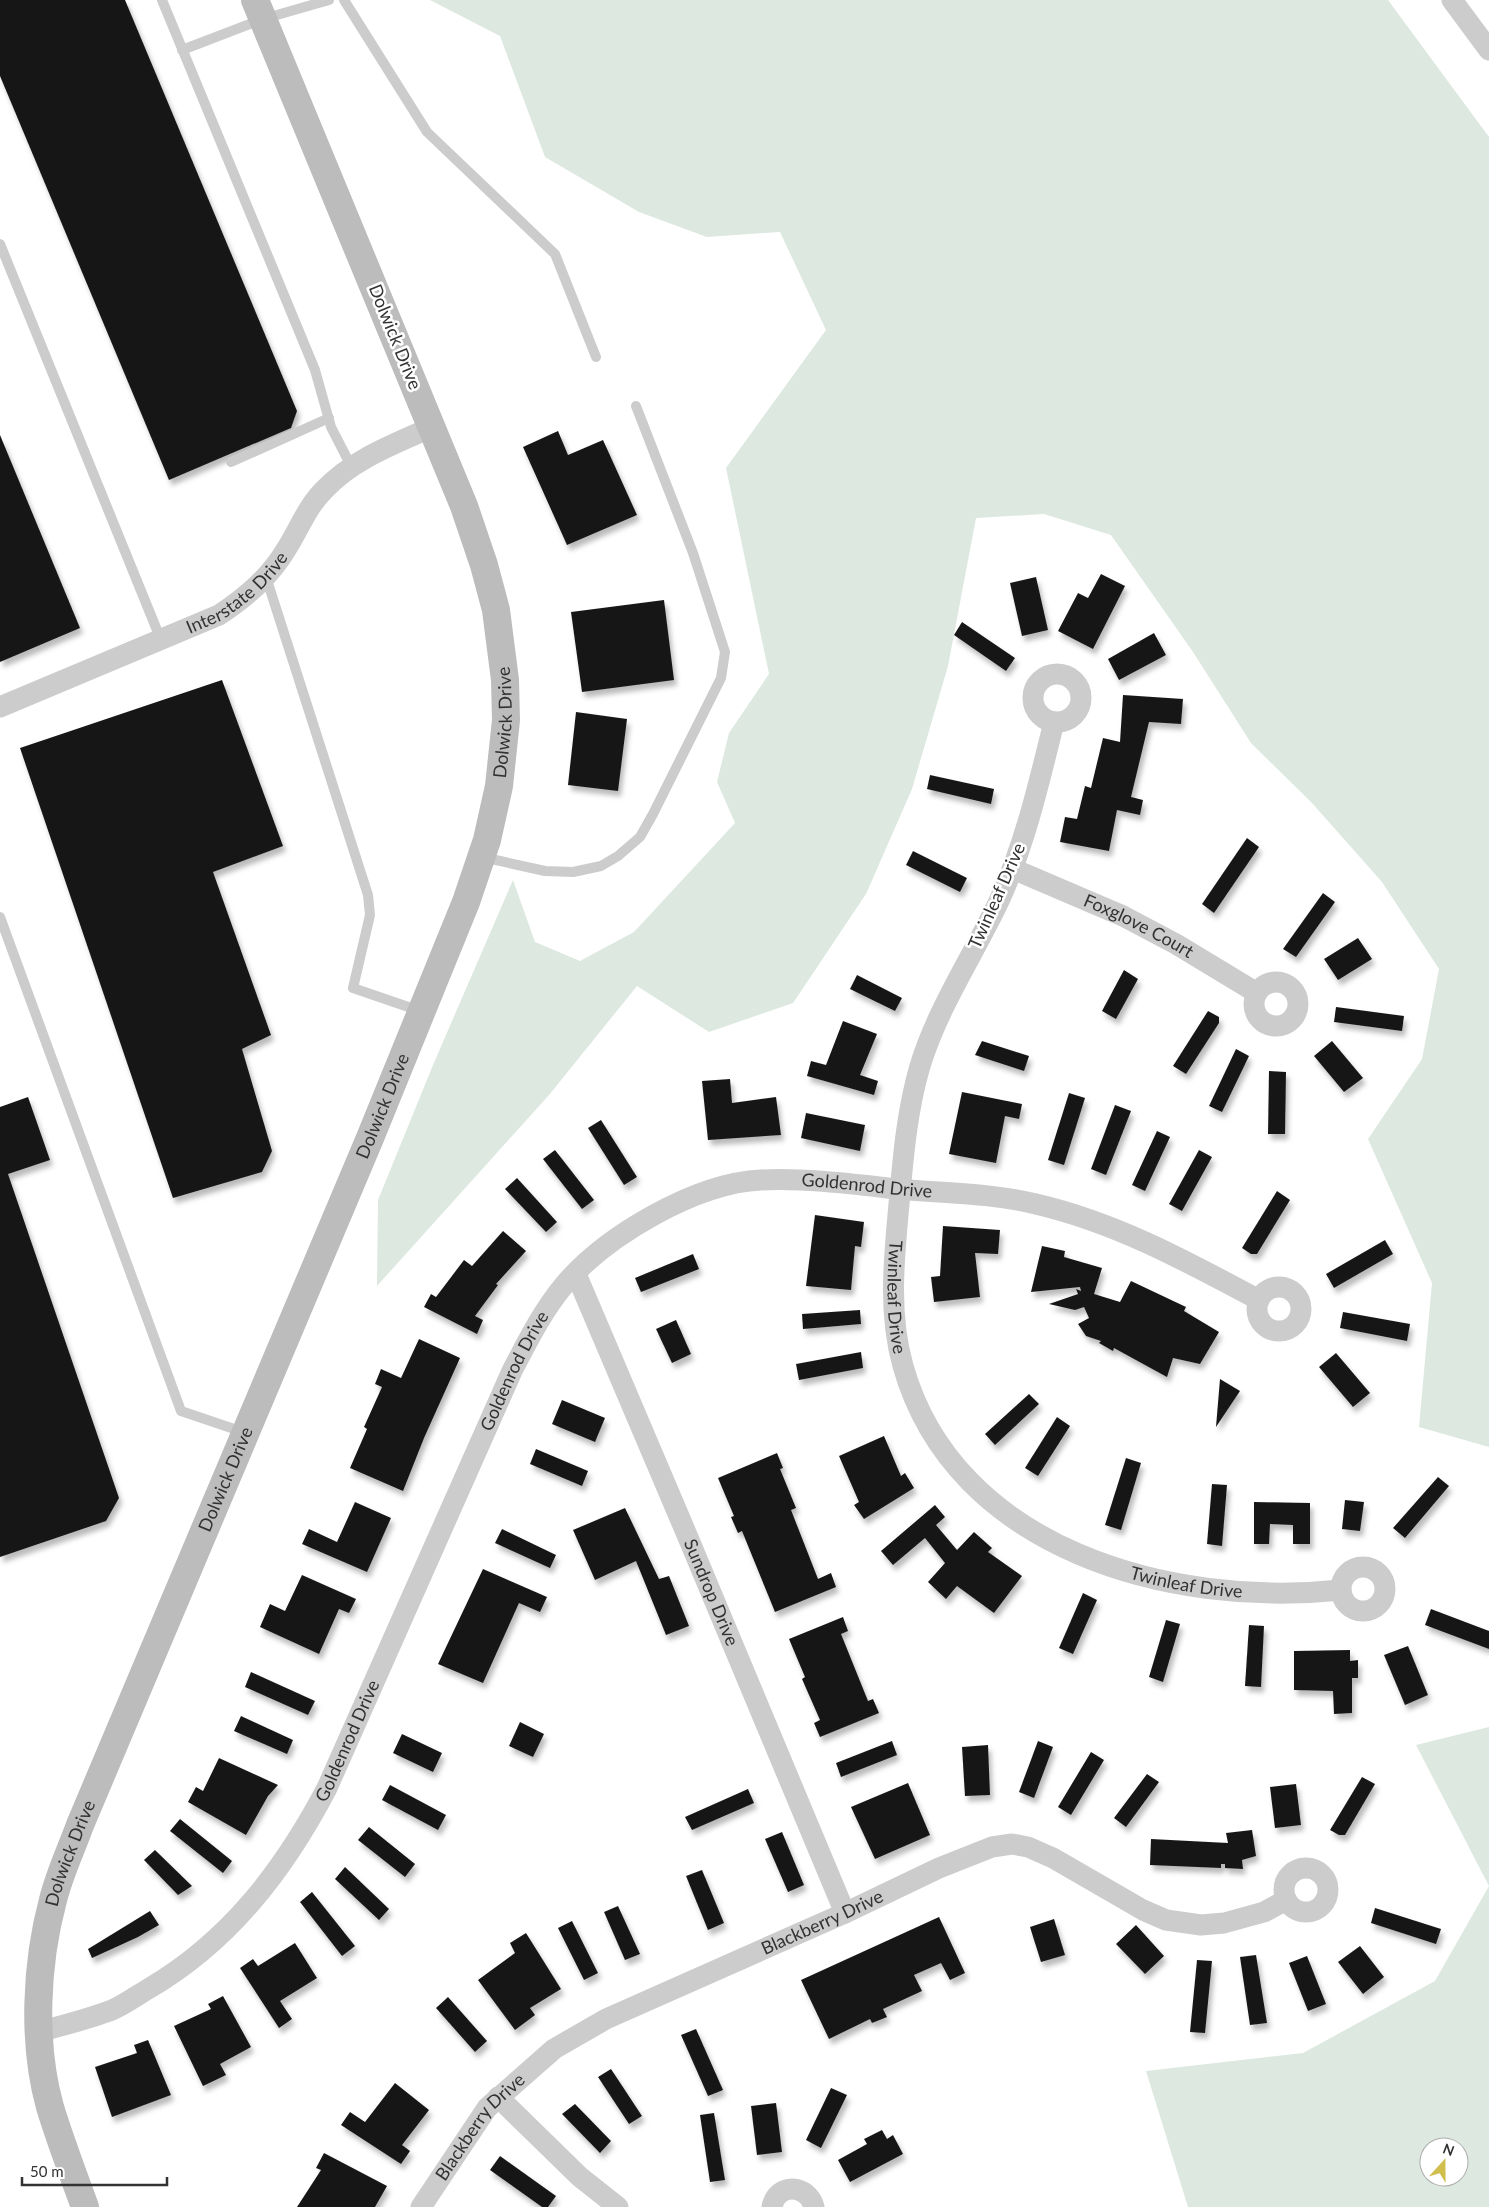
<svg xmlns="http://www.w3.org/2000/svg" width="1489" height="2207" viewBox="0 0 1489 2207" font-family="Lato,sans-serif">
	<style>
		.green { fill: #dde8e1; fill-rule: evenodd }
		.building { fill: #191919; filter: url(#shadow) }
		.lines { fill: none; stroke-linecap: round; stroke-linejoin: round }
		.service { stroke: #ccc; stroke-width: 10 }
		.minor { stroke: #ccc; stroke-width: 21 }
		.secondary { stroke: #bcbcbc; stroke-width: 28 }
		.labels { text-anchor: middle; stroke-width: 5; stroke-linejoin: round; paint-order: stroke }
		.street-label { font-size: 18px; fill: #323232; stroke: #fff }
	</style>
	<defs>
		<filter id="shadow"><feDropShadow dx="3" dy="5.5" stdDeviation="2.5" flood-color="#0004"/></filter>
	</defs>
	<rect width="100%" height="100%" fill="#fff"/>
	<!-- green -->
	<g class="green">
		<path d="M430 0H1388L1489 137V1447L1419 1427 1432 1283 1368 1139 1422 1059 1439 969 1382 882 1312 803 1251 743 1193 652 1111 535 1044 514 976 518 948 666 912 789 866 894 793 1003 709 1032 637 986 549 1095 377 1286 378 1200 433 1065 513 880 535 942 580 961 634 932 735 823 717 782 729 733 769 674 726 468 826 330 780 232 707 237 639 212 545 157 500 36Z"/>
		<path d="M1489 1727V1886L1416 1745Z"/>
		<path d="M1489 1886V2207H1188L1146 2071 1303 2053 1435 1981ZM1429 2147H1459V2177H1429Z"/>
	</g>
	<!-- building -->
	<g class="building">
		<path d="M0 0H125L297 411 291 428 169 480 0 76Z"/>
		<path d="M558 431 568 455 603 440 637 515 567 545 523 447Z"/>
		<path d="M0 435 80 628 0 662Z"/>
		<path d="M1101 574 1125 586 1093 649 1058 631 1078 593 1088 598Z"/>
		<path d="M1036 577 1048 630 1022 636 1010 583Z"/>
		<path d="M664 600 674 680 582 692 571 612Z"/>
		<path d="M962 622 1015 658 1006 671 954 635Z"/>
		<path d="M1154 633 1166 655 1119 680 1108 659Z"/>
		<path d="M222 680 283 846 213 872 271 1035 242 1049 272 1151 262 1172 173 1198 20 748Z"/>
		<path d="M1123 695 1183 699 1181 724 1149 722 1131 797 1143 800 1140 815 1117 810 1109 851 1060 842 1065 817 1077 819 1085 786 1091 788 1103 738 1120 742Z"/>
		<path d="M576 712 627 719 618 791 568 785Z"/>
		<path d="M930 775 994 789 991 804 927 789Z"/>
		<path d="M1247 838 1259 847 1214 913 1202 904Z"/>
		<path d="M913 851 967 878 960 892 906 865Z"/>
		<path d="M1323 893 1335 902 1296 957 1283 949Z"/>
		<path d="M1358 938 1372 959 1338 980 1324 959Z"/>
		<path d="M1124 970 1138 979 1116 1019 1102 1011Z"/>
		<path d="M857 975 902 998 895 1011 850 989Z"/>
		<path d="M1336 1007 1404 1016 1402 1031 1334 1022Z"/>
		<path d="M1208 1011 1219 1017V1023L1186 1074 1173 1066Z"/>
		<path d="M843 1021 877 1034 860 1075 878 1081 874 1095 807 1076 811 1061 826 1065Z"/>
		<path d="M982 1041 1029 1056 1024 1071 975 1055Z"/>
		<path d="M1332 1041 1363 1078 1344 1092 1314 1056Z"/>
		<path d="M1236 1049 1249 1056 1222 1112 1209 1106Z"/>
		<path d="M1269 1071 1286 1072 1285 1134H1268Z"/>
		<path d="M730 1079 732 1103 776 1097 781 1135 708 1140 702 1081Z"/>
		<path d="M962 1092 1022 1104 1019 1119 1005 1116 996 1163 949 1154Z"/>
		<path d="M1069 1093 1085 1098 1064 1165 1048 1160Z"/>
		<path d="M28 1097 50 1160 8 1174 119 1498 106 1521 0 1557V1107Z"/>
		<path d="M1115 1105 1131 1111 1106 1175 1091 1169Z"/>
		<path d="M806 1113 865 1125 860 1151 801 1138Z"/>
		<path d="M601 1120 637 1177 624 1185 588 1128Z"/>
		<path d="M1157 1131 1170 1137 1145 1191 1132 1185Z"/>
		<path d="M555 1150 594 1200 582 1209 543 1159Z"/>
		<path d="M1199 1150 1212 1157 1182 1211 1169 1204Z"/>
		<path d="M517 1178 557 1222 546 1232 505 1189Z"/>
		<path d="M1277 1191 1290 1200 1257 1254H1251L1242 1248Z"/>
		<path d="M815 1215 864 1222 861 1247 855 1246 851 1290 806 1286Z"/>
		<path d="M943 1226 1000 1230 998 1254 975 1253 980 1297 934 1302 931 1277 940 1276Z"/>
		<path d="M503 1231 526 1251 496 1284 498 1285 475 1316 483 1320 477 1334 424 1307 431 1294 436 1297 464 1260 472 1266Z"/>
		<path d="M1385 1240 1393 1254 1334 1288 1326 1274Z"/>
		<path d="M1042 1246 1065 1251 1064 1257 1102 1268 1094 1294 1120 1302 1131 1281 1186 1307 1184 1311 1219 1332 1200 1364 1173 1358 1167 1377 1114 1348 1113 1351 1099 1343 1101 1341 1086 1336 1078 1324 1089 1318 1084 1307 1075 1310 1049 1304 1078 1294 1076 1289 1081 1291 1080 1287 1031 1292Z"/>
		<path d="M693 1254 699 1269 641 1292 635 1278Z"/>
		<path d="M860 1310 861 1324 803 1329 802 1314Z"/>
		<path d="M1343 1312 1410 1324 1407 1341 1340 1328Z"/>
		<path d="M676 1320 691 1354 672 1363 656 1329Z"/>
		<path d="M419 1339 460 1358 424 1438 403 1491 350 1468 367 1429 364 1427 382 1387 375 1384 381 1369 401 1378Z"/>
		<path d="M861 1352 863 1368 799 1380 796 1364Z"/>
		<path d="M1336 1353 1370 1393 1353 1407 1319 1367Z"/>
		<path d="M1220 1379 1240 1391 1216 1427Z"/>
		<path d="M1029 1394 1039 1404 995 1445 985 1434Z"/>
		<path d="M562 1400 605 1418 595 1442 552 1424Z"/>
		<path d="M1057 1417 1070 1426 1038 1476 1025 1468Z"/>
		<path d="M884 1436 901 1476 905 1473 914 1488 864 1519 854 1505 859 1502 839 1456Z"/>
		<path d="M536 1449 588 1471 582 1486 530 1464Z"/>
		<path d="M777 1453 783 1468 780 1469 796 1508 791 1510 818 1579 831 1573 836 1587 775 1612 742 1531 738 1533 731 1517 734 1516 718 1478Z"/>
		<path d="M1126 1458 1141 1463 1121 1530 1105 1525Z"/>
		<path d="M1438 1477 1449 1486 1405 1538 1393 1528Z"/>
		<path d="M1212 1484 1227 1485 1222 1546 1207 1544Z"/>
		<path d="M1345 1500 1364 1502 1360 1531 1342 1529Z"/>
		<path d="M355 1502 391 1518 367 1572 302 1544 309 1529 337 1542Z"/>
		<path d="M1254 1502 1310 1503V1544H1293V1525L1270 1524 1269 1544H1254Z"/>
		<path d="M935 1505 945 1517 936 1525 957 1550 974 1532 992 1548 988 1552 1022 1576 994 1613 957 1586 946 1599 928 1582 945 1563 925 1538 893 1565 881 1551Z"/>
		<path d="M625 1508 659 1579 669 1576 689 1626 666 1635 636 1561 595 1580 573 1530Z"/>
		<path d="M502 1529 556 1555 550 1568 495 1543Z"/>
		<path d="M483 1569 547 1597 540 1612 519 1603 483 1683 438 1664Z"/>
		<path d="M302 1575 356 1599 349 1613 339 1609 319 1654 260 1627 270 1604 285 1611Z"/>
		<path d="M1083 1593 1097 1600 1073 1654 1059 1648Z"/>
		<path d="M1431 1609 1489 1631V1649L1425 1625Z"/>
		<path d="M843 1617 848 1631 841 1634 868 1701 873 1699 879 1713 820 1737 814 1723 820 1720 802 1679 805 1677 789 1639Z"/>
		<path d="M1166 1620 1180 1624 1163 1682 1149 1677Z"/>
		<path d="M1249 1625 1264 1626 1261 1687 1245 1686Z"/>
		<path d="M1408 1646 1428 1695 1405 1705 1384 1655Z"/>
		<path d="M1350 1650V1661L1358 1660V1678H1352V1713L1334 1714 1333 1691 1294 1690V1651Z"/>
		<path d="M251 1672 315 1701 308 1715 245 1687Z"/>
		<path d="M241 1716 293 1740 287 1754 234 1731Z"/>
		<path d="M520 1722 544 1734 533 1757 509 1746Z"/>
		<path d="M402 1734 442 1753 433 1772 393 1753Z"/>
		<path d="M892 1741 897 1755 841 1777 836 1763Z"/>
		<path d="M1038 1741 1053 1747 1034 1798 1019 1792Z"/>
		<path d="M988 1745 990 1795 965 1796 962 1747Z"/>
		<path d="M1091 1752 1104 1760 1071 1815 1058 1807Z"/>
		<path d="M219 1758 278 1785 268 1796 246 1835 188 1802 196 1787 203 1791Z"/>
		<path d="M1147 1774 1159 1782 1126 1827 1114 1818Z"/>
		<path d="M1362 1777 1375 1784 1345 1835H1339L1330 1830Z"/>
		<path d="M908 1783 930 1835 875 1859 851 1807Z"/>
		<path d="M1296 1784 1301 1825 1275 1828 1270 1787Z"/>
		<path d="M390 1785 446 1815 438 1830 382 1800Z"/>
		<path d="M748 1789 754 1803 692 1830 685 1817Z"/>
		<path d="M180 1819 232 1861 223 1873 170 1831Z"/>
		<path d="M369 1827 415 1864 405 1877 358 1840Z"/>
		<path d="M1252 1830 1256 1856 1242 1860 1243 1869 1225 1868V1864H1221V1868L1150 1865 1151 1839 1228 1843 1226 1833Z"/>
		<path d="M782 1832 804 1885 788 1892 765 1839Z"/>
		<path d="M155 1850 192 1886 178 1895 144 1860Z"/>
		<path d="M345 1867 389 1909 379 1920 335 1879Z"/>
		<path d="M702 1870 724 1923 708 1930 686 1876Z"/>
		<path d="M312 1892 355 1946 342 1956 300 1902Z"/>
		<path d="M618 1906 640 1954 625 1960 604 1912Z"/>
		<path d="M1375 1908 1441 1929 1436 1944 1371 1923Z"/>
		<path d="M150 1911 159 1925 138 1937 92 1958 88 1949Z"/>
		<path d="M939 1917 965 1973 950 1980 941 1963 914 1975 922 1991 883 2009 887 2017 872 2023 870 2019 829 2039 801 1980Z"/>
		<path d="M1054 1919 1065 1955 1041 1962 1030 1927Z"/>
		<path d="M572 1921 598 1973 584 1980 558 1928Z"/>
		<path d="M1136 1925 1164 1956 1145 1974 1116 1944Z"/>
		<path d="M526 1933 561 1989 530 2008 535 2015 515 2030 478 1980 515 1953 510 1943Z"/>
		<path d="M295 1943 317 1978 280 2001 292 2019 279 2028 240 1968 253 1959 258 1966Z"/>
		<path d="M1360 1946 1384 1977 1363 1994 1338 1962Z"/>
		<path d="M1256 1955 1267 2023 1250 2025 1240 1957Z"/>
		<path d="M1307 1956 1326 2004 1308 2011 1289 1963Z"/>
		<path d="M1197 1960 1212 1961 1205 2033 1190 2032Z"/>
		<path d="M223 1996 251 2047 220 2064 226 2075 203 2086 174 2026 211 2009 208 2004Z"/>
		<path d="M448 1997 487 2041 475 2052 436 2008Z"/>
		<path d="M696 2029 723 2090 708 2096 681 2035Z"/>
		<path d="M148 2040 171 2095 112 2117 95 2067 137 2053 134 2045Z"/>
		<path d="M611 2069 642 2116 629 2124 598 2077Z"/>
		<path d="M395 2083 429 2110 402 2145 410 2151 401 2164 341 2125 350 2112 365 2122Z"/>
		<path d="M831 2088 847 2095 821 2148 806 2140Z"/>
		<path d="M776 2103 782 2152 757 2155 751 2106Z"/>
		<path d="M575 2104 611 2141 600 2153 562 2114Z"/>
		<path d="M714 2113 725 2180 710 2182 700 2115Z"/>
		<path d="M882 2130 887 2139 893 2135 903 2154 850 2182 838 2160 867 2144 864 2139Z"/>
		<path d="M324 2153 387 2186 375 2207H297L321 2170 316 2168Z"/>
		<path d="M500 2156 556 2196 548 2207H542L490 2170Z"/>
	</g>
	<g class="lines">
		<!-- service -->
		<g class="service">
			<path d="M162 0 315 370 331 427 351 466"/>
			<path d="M344 0 427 132 555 254 596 357"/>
			<path d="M182 50 263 19 329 0"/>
			<path d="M0 244 161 640"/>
			<path d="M231 462 329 418"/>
			<path d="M266 577 368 895 370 915 353 988 420 1011"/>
			<path d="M482 857 545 871 573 872 601 866 618 856 640 837 653 814 721 678 725 652 693 553 636 406"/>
			<path d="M0 917 181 1411 243 1432"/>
		</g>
		<!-- minor -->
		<g class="minor">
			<path d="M1452 0 1489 50"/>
			<circle cx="1057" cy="698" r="24"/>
			<path id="s1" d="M0 707 219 615C246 597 270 577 287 548 299 529 307 507 324 490 353 459 394 444 432 427"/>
			<path id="s2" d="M1054 722C1039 783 1025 844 999 901 973 956 938 1007 920 1066 907 1110 903 1158 899 1204 894 1259 888 1312 903 1366 955 1550 1171 1608 1341 1590"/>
			<path id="s3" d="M1013 869 1123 916 1176 944 1257 993"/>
			<circle cx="1276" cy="1004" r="22"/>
			<path id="s4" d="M576 1274 687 1535 845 1913"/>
			<circle cx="1279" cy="1309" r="22"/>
			<circle cx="1363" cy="1589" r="22"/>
			<circle cx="1306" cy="1890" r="22"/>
			<path id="s5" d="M39 2032C63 2025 89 2019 112 2010 124 2005 136 1996 148 1989 229 1942 284 1870 327 1788L512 1371C527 1342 543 1310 565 1284 607 1235 696 1183 761 1180 806 1178 852 1184 897 1189 943 1193 991 1193 1036 1204 1117 1223 1186 1261 1259 1300"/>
			<path d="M498 2097 580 2177 618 2207"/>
			<path id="s6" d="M421 2207 487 2108 554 2049 606 2019 845 1913 939 1868 992 1847 1012 1844 1028 1847 1053 1858 1143 1910 1166 1920 1201 1925 1224 1923 1264 1912 1286 1900"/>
			<path d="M772 2207C777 2182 808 2184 814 2207"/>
		</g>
		<!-- secondary -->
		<path class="secondary" id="s7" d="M85 2207C73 2174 60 2140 50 2107 32 2043 36 1963 53 1900 59 1875 71 1850 80 1825L370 1138 466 902 487 840 499 786 506 720 505 680 496 610 484 565 464 506 255 0"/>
	</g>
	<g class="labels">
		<!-- street labels -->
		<g class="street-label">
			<text transform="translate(395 337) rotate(68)" y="6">Dolwick Drive</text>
			<text dy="6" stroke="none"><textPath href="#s1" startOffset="265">Interstate Drive</textPath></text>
			<text dy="6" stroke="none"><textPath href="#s7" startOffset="1580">Dolwick Drive</textPath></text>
			<text transform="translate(997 896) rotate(-66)" y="6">Twinleaf Drive</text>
			<text dy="6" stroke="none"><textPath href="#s3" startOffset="138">Foxglove Court</textPath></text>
			<text dy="6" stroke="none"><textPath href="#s7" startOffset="1175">Dolwick Drive</textPath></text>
			<text dy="6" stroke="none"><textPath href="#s5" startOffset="1282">Goldenrod Drive</textPath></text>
			<text dy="6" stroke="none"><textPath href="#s2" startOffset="604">Twinleaf Drive</textPath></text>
			<text dy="6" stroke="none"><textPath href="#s5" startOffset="848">Goldenrod Drive</textPath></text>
			<text dy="6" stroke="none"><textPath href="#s7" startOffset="770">Dolwick Drive</textPath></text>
			<text dy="6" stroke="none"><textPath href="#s2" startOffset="1052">Twinleaf Drive</textPath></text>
			<text dy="6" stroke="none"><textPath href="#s4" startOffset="346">Sundrop Drive</textPath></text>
			<text dy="6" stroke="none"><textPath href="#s5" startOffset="442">Goldenrod Drive</textPath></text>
			<text dy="6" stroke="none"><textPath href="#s7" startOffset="365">Dolwick Drive</textPath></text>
			<text dy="6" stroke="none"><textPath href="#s6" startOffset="505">Blackberry Drive</textPath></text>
			<text dy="6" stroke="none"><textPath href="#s6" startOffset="100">Blackberry Drive</textPath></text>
		</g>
	</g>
	<!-- north arrow -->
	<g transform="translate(1444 2162) rotate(21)"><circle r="24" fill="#ffffff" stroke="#adadad"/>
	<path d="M0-4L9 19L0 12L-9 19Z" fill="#d0be4d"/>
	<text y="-8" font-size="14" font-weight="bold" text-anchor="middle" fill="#323232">N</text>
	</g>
	<!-- scale -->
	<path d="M22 2177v8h145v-8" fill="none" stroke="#323232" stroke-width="2.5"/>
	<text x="30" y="2177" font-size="15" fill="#323232" stroke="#ffffff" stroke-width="4" paint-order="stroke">50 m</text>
</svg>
